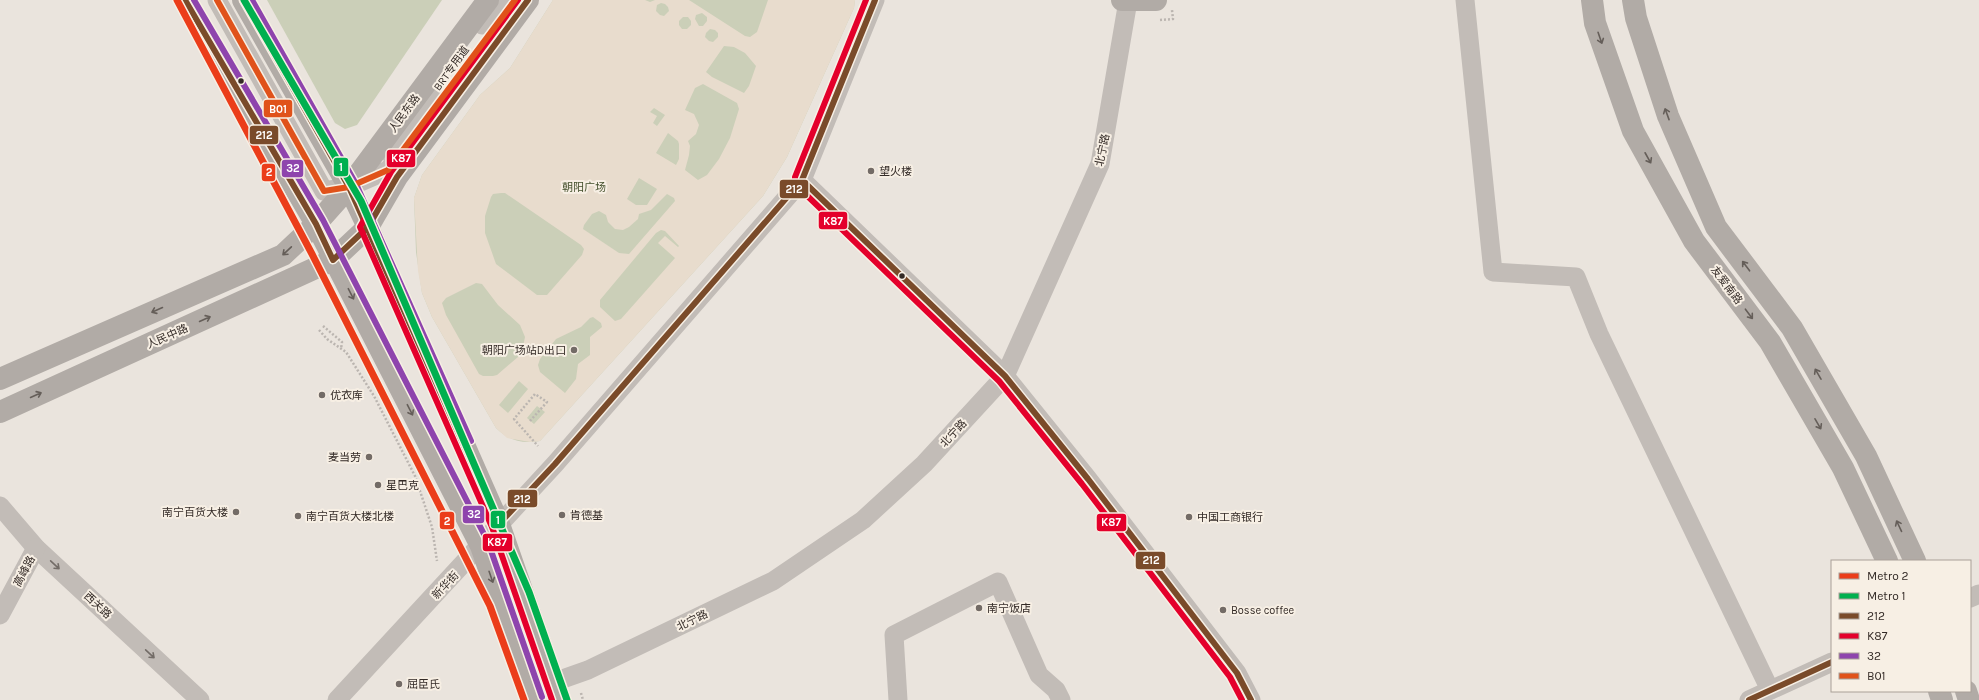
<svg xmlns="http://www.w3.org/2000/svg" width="1979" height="700" viewBox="0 0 1979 700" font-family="Karla,'Noto Sans SC',sans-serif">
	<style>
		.park { fill: #cbcfb8 }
		.plaza { fill: #e8dccd; fill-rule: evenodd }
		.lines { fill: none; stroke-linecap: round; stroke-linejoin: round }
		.path { stroke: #bbb5b0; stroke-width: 2.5; stroke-dasharray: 2 2; stroke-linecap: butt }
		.minor { stroke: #c2bcb7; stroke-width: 19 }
		.major { stroke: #b1aba6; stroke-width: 22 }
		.bus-1-casing { stroke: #f7efe4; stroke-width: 9 }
		.bus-2-casing { stroke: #f7efe4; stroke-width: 9 }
		.bus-3-casing { stroke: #f7efe4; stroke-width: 9 }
		.bus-4-casing { stroke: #f7efe4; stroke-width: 9 }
		.bus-1 { stroke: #7a4b2a; stroke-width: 6 }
		.bus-2 { stroke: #e4002b; stroke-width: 6 }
		.bus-3 { stroke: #8e44ad; stroke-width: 6 }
		.bus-4 { stroke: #e0521a; stroke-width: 6 }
		.metro-1-casing { stroke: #f7efe4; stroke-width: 10 }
		.metro-2-casing { stroke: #f7efe4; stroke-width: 10 }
		.metro-1 { stroke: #eb3d1a; stroke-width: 7 }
		.metro-2 { stroke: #00b04f; stroke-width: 7 }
		.oneway { stroke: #655e59 }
		.oneway2 { stroke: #736c67 }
		.bus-dot { fill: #332a26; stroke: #f7efe4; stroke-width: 1.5 }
		.poi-dot { fill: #736b66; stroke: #f7efe4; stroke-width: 1.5 }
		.labels { text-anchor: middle; stroke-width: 4; stroke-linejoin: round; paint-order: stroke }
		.street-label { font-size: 11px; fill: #332a26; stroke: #f7efe4 }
		.poi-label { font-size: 11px; fill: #332a26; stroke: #f7efe4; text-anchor: start }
		.park-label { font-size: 11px; fill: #424f2b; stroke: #f7efe4 }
		.line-badge { stroke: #f7efe4; stroke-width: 1.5 }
		.badge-label { font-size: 11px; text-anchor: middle; font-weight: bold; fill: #fff }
	</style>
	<rect width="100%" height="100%" fill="#eae4dd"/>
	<!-- park -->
	<g class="park">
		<path d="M267 0H442L357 125 345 129 335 123Z"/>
		<path d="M553 0H855L854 8 787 157 763 196 540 441C521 444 510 441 496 428L432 317 422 293 416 252 414 198 422 175 480 95 510 68Z"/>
	</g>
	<!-- plaza -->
	<path class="plaza" d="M553 0H645L650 2 655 0H689L745 36 750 37 757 32 768 0H855L854 8 787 157 763 196 540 441 530 442 507 438 496 428 432 317 422 293 418 271 414 198 422 175 480 95 510 68ZM661 3 665 4 668 7 669 11 664 16 660 15 656 11 657 5ZM702 13 707 17V21L703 26H699L695 19 696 15ZM683 17H688L691 21V25L687 29H682L679 25V21ZM710 29 715 30 718 33V37L713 42 709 41 705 37 706 33ZM724 46 734 47 745 53 756 66 749 86 744 93 712 77 706 72ZM703 84 737 103 739 109 730 138 719 159 707 175 698 180 685 170 689 155 690 146 688 141 696 134 699 125 694 114 685 110 695 88ZM654 108 665 115 657 126 653 123 657 116 650 112ZM668 133 678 141 679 144V159L676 165 656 153ZM639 178 657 189 647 205H636L627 199ZM501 193H505L581 245 584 249 582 255 547 295H537L496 264 485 233V216L491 197 493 194ZM667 194 674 198 675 201 629 254 619 253 583 229 584 225 592 214 599 211 606 215 608 222 615 229 623 230 629 227 638 219 639 214 651 210ZM661 230 665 231 679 246 678 247 665 236 658 243 675 258 621 319 615 321 600 307V300L656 233ZM476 283 482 284 498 305 520 325 525 337 523 347 518 357 497 375 493 376H483L479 374 446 315 442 303 446 298ZM593 317 601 323 602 327 590 337V355L578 364 576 379 565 393 540 372 538 365 540 359 556 339 581 327 590 318ZM519 381 528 389 508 413 499 405ZM537 406 545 412 534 424 527 418Z"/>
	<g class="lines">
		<!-- path -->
		<g class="path">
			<path d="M1160 20 1173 19 1172 10"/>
			<path d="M323 326 342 342 341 349"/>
			<path d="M319 330 327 339 346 352 374 396 415 476 432 527 437 561"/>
			<path d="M530 421 547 402 535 394 514 419 538 446"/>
			<path d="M581 693 583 700"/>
		</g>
		<!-- minor -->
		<g class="minor">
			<path d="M217 0 324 191 349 187 388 170 404 151"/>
			<path d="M1465 0 1493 272 1576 277 1599 334 1770 690"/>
			<path d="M482 25 501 0"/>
			<path d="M385 151 404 132 432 93"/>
			<path d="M802 180 1005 376 1088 479 1237 673 1251 700"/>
			<path d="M0 506 36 548 200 700"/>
			<path d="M1970 598 1979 594"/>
			<path d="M0 615 36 548"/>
			<path d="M554 682 588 670 773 581 863 520 924 464 1005 376 1100 164 1128 1"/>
			<path d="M337 700 555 464 802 180 875 0"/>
			<path d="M898 700 894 635 998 582 1039 675 1056 690 1061 700"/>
			<path d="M1749 700 1832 662"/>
		</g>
		<!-- major -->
		<g class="major">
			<path d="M185 0 316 224 481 546 534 700"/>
			<path d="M243 0 349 187 368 227 499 524 560 700"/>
			<path d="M1122 0H1156"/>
			<path d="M1592 0 1595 23 1633 131 1694 241 1770 342 1843 468 1887 561"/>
			<path d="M1633 0 1636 18 1668 116 1716 227 1792 328 1866 456 1915 561"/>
			<path d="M0 379 283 255 316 224 349 187 488 0"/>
			<path d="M0 412 333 260 368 227 397 177 528 0"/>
			<path d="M1939 691 1942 700"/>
			<path d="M1966 691 1969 700"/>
		</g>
		<defs>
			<g id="bus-1">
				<path d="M185 0 316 224 333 260 368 227 397 177 528 0"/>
				<path d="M243 0 349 187 499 524 555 464 802 180 875 0"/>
				<path d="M802 180 1005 376 1088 479 1237 673 1251 700"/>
				<path d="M1749 700 1832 662"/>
			</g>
			<g id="bus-2">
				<path d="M518 0 391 172 360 227 492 527 552 700"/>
				<path d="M866 0 795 177V184L999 381 1082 484 1230 677 1242 700"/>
			</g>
			<g id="bus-3">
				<path d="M194 0 323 220 488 542 542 697"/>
				<path d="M252 0 356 184 471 441"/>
			</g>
			<path id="bus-4" d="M217 0 324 191 349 187 388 170 515 0"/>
		</defs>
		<!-- bus-1 casing -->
		<use href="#bus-1" class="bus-1-casing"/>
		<!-- bus-2 casing -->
		<use href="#bus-2" class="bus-2-casing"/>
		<!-- bus-3 casing -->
		<use href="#bus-3" class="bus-3-casing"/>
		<!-- bus-4 casing -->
		<use href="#bus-4" class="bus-4-casing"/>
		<!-- bus-1 -->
		<use href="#bus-1" class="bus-1"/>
		<!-- bus-2 -->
		<use href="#bus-2" class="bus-2"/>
		<!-- bus-3 -->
		<use href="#bus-3" class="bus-3"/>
		<!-- bus-4 -->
		<use href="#bus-4" class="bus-4"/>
		<defs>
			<path id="metro-1" d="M177 0 312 254 490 606 524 700"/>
			<path id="metro-2" d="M244 0 361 201 529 592 567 700"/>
		</defs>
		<!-- metro-1 casing -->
		<use href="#metro-1" class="metro-1-casing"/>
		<!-- metro-2 casing -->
		<use href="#metro-2" class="metro-2-casing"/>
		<!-- metro-1 -->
		<use href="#metro-1" class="metro-1"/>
		<!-- metro-2 -->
		<use href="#metro-2" class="metro-2"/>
	</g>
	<!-- one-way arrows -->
	<defs><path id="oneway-shaft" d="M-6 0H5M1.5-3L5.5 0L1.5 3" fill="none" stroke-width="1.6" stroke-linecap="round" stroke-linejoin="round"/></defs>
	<g class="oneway">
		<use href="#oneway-shaft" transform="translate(1600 38) rotate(71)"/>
		<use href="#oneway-shaft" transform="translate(1667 114) rotate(-110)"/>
		<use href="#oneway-shaft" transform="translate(1648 158) rotate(61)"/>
		<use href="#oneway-shaft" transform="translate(287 251) rotate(137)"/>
		<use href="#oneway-shaft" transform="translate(1746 266) rotate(-127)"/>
		<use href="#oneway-shaft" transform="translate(351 294) rotate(63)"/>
		<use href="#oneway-shaft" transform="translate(157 310) rotate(156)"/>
		<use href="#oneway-shaft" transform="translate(1749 314) rotate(53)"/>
		<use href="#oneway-shaft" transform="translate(205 319) rotate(-24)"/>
		<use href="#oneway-shaft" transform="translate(1818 374) rotate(-120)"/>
		<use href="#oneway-shaft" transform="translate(36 395) rotate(-24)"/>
		<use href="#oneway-shaft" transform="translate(410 410) rotate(63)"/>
		<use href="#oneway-shaft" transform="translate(1818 424) rotate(60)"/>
		<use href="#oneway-shaft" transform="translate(1899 526) rotate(-115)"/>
		<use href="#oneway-shaft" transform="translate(491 577) rotate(71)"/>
	</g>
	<g class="oneway2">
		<use href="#oneway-shaft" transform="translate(55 565) rotate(43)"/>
		<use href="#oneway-shaft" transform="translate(150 654) rotate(43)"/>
	</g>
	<!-- markers -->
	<g class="bus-dot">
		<circle cx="241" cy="81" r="3.5"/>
		<circle cx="902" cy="276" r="3.5"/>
	</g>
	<g class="poi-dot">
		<circle cx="871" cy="171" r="4"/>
		<circle cx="574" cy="350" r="4"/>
		<circle cx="322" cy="395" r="4"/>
		<circle cx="369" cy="457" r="4"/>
		<circle cx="378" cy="485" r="4"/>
		<circle cx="236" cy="512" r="4"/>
		<circle cx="562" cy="515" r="4"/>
		<circle cx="298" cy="516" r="4"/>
		<circle cx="1189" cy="517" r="4"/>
		<circle cx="979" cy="608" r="4"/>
		<circle cx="1223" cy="610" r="4"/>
		<circle cx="399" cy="684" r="4"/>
	</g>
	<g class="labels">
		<!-- street labels -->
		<g class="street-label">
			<text transform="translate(451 68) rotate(-54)" y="4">BRT专用道</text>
			<text transform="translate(404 113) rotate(-54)" y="4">人民东路</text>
			<text transform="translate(1102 150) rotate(-78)" y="4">北宁路</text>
			<text transform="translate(1727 285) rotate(53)" y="4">友爱南路</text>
			<text transform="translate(167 336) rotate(-24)" y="4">人民中路</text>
			<text transform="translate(953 433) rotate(-47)" y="4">北宁路</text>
			<text transform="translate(24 571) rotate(-62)" y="4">高峰路</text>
			<text transform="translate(445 585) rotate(-47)" y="4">新华街</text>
			<text transform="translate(98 605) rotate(43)" y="4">西关路</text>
			<text transform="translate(692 620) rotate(-26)" y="4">北宁路</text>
		</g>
		<!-- poi labels -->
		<g class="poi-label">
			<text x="879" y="175">望火楼</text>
			<text x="566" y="354" text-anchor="end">朝阳广场站D出口</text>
			<text x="330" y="399">优衣库</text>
			<text x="361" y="461" text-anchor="end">麦当劳</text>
			<text x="386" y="489">星巴克</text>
			<text x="228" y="516" text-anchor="end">南宁百货大楼</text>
			<text x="570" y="519">肯德基</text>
			<text x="306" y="520">南宁百货大楼北楼</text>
			<text x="1197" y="521">中国工商银行</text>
			<text x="987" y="612">南宁饭店</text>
			<text x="1231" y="614">Bosse coffee</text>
			<text x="407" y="688">屈臣氏</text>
		</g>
		<!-- park labels -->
		<g class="park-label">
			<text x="584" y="191">朝阳广场</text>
		</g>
	</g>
	<g class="line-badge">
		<rect x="263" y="99" width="30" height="19" rx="4" fill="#e0521a"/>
		<rect x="249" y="125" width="30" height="20" rx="4" fill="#7a4b2a"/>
		<rect x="386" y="149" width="30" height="19" rx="4" fill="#e4002b"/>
		<rect x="333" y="157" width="16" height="20" rx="4" fill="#00b04f"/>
		<rect x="281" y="159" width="23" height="19" rx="4" fill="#8e44ad"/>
		<rect x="261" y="163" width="15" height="19" rx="4" fill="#eb3d1a"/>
		<rect x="779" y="179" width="30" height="20" rx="4" fill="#7a4b2a"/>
		<rect x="818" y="211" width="30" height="19" rx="4" fill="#e4002b"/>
		<rect x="507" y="489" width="31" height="19" rx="4" fill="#7a4b2a"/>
		<rect x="462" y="505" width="23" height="19" rx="4" fill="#8e44ad"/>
		<rect x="490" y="510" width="16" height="19" rx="4" fill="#00b04f"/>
		<rect x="439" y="511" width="16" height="19" rx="4" fill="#eb3d1a"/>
		<rect x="1096" y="513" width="31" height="19" rx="4" fill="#e4002b"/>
		<rect x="482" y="533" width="31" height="19" rx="4" fill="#e4002b"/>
		<rect x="1135" y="551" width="31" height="19" rx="4" fill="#7a4b2a"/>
	</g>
	<g class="badge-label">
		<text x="278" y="113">B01</text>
		<text x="264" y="139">212</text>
		<text x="401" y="162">K87</text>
		<text x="341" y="171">1</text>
		<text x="293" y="172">32</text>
		<text x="269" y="176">2</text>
		<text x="794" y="193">212</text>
		<text x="833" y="225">K87</text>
		<text x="522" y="503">212</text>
		<text x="474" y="518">32</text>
		<text x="498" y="524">1</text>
		<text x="447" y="525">2</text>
		<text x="1111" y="526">K87</text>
		<text x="497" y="546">K87</text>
		<text x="1151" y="564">212</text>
	</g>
	<!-- legend -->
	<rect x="1831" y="560" width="140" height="132" fill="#f7efe4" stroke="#a9a098"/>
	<rect x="1839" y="573" width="20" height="6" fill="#eb3d1a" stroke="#a9a098"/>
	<text x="1867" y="580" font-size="12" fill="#332a26">Metro 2</text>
	<rect x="1839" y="593" width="20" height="6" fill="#00b04f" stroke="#a9a098"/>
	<text x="1867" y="600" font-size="12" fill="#332a26">Metro 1</text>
	<rect x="1839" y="613" width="20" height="6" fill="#7a4b2a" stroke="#a9a098"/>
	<text x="1867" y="620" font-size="12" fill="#332a26">212</text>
	<rect x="1839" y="633" width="20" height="6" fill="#e4002b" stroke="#a9a098"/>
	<text x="1867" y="640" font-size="12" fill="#332a26">K87</text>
	<rect x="1839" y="653" width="20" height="6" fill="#8e44ad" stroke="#a9a098"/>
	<text x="1867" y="660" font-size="12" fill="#332a26">32</text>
	<rect x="1839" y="673" width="20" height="6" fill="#e0521a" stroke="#a9a098"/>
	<text x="1867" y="680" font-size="12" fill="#332a26">B01</text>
</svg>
